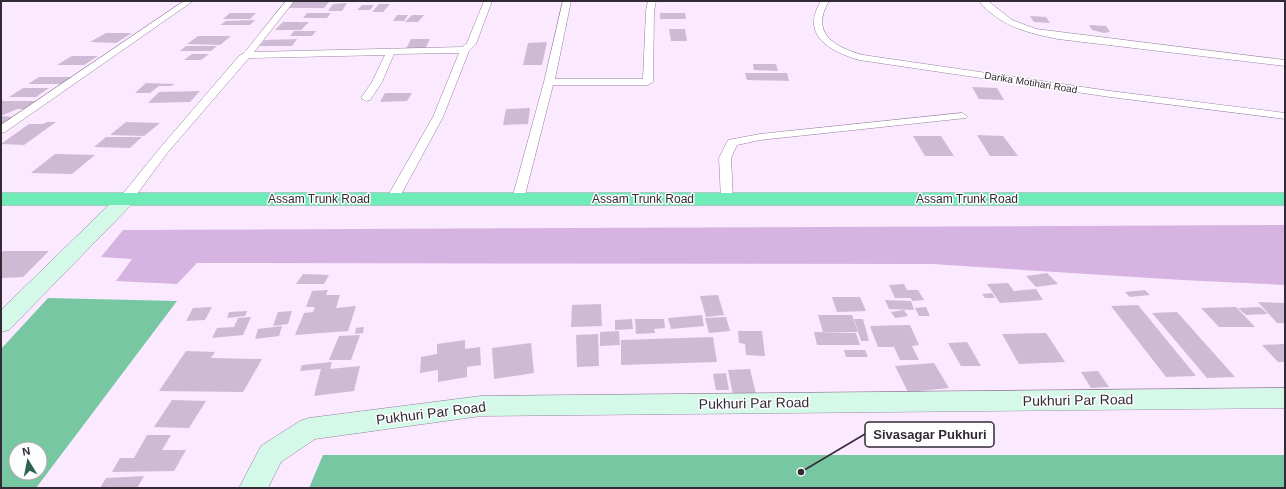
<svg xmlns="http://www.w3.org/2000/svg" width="1286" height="489" viewBox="0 0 1286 489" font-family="Arial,sans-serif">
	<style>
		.green { fill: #d7b3e2 }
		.water { fill: #78c7a3; fill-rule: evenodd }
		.building { fill: #cfbad5 }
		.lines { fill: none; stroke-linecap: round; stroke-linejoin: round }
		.street-casing { stroke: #94809a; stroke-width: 1 }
		.secondary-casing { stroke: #94809a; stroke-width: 1 }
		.highway-casing { stroke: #5aa78a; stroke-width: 1 }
		.street { fill: #fff; fill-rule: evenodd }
		.secondary { fill: #d4f9e9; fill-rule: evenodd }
		.highway { fill: #6febb7; fill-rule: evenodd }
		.labels { text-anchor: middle; stroke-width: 3; stroke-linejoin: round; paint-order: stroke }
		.far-street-label { font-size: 10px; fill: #322a35; stroke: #fdfdfd }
		.street-label { font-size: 12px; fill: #322a35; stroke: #fdfdfd }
		.near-street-label { font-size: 14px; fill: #322a35; stroke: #fdfdfd }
		.leader { fill: none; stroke: #322a35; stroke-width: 1.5 }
		.callout-dot { fill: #322a35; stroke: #fdfdfd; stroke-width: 1.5 }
		.callout { fill: #fdfdfd; stroke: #322a35; stroke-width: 1.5 }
		.callout-label { font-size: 13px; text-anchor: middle; font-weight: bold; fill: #322a35 }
	</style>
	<rect width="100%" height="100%" fill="#fae9ff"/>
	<!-- green -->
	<path class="green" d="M1285 225V285L1182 280 932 264 197 263 177 284 116 281 132 259 101 257 123 230Z"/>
	<!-- water -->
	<g class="water">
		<path d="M48 298 177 301 36 488H1V349ZM16 449H40V473H16Z"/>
		<path d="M323 455H1285V488H309Z"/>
	</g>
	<!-- building -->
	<g class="building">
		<path d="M292 2H329L324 8H286Z"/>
		<path d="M347 3 342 11H328L333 4Z"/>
		<path d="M379 4H390L383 12H372Z"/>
		<path d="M362 5H374L370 10H357Z"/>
		<path d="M230 13H256L250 19H223Z"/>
		<path d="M307 13H331L327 18H303Z"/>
		<path d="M660 13H685L686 19H660Z"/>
		<path d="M397 15H408L404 21H393Z"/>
		<path d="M412 15H424L418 22H405Z"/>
		<path d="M1030 16 1046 17 1050 23 1034 22Z"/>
		<path d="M255 20 250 25H220L226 21Z"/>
		<path d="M283 22H309L301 30H275Z"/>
		<path d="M1089 25 1106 26 1110 32 1104 33 1092 30Z"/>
		<path d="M669 29H685L687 41H671Z"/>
		<path d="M294 31H316L312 36H290Z"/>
		<path d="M106 33H132L116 43 90 42Z"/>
		<path d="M198 36H231L220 45 187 44Z"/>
		<path d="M297 39 292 46H259L265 40Z"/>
		<path d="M411 39H430L425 49H406Z"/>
		<path d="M547 42 542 65H523L528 43Z"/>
		<path d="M186 46H217L211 51H180Z"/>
		<path d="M192 54H209L201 60H184Z"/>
		<path d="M72 56H98L84 65H57Z"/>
		<path d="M753 64H776L778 71 754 70Z"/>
		<path d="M745 73H787L789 81 747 80Z"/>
		<path d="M39 77H72L61 84H28Z"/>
		<path d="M146 83 175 84 171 86H159L150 93H135Z"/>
		<path d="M972 87 997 88 1004 100 979 99Z"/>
		<path d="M23 88H49L36 97H9Z"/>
		<path d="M200 91 190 102 148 103 159 92Z"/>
		<path d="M385 93H412L407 101 380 102Z"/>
		<path d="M1 101H36L25 109H17L3 115H1Z"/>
		<path d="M530 108 528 124 503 125 506 109Z"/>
		<path d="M1 116 14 117 1 125Z"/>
		<path d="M47 122H56L24 145 1 144 29 124H43Z"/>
		<path d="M126 122 160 123 144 136 110 135Z"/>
		<path d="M977 135 1003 136 1018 156H990Z"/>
		<path d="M913 136H941L954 156H925Z"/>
		<path d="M106 137H142L130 148 94 147Z"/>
		<path d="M55 154 95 155 72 174 31 173Z"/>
		<path d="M3 251H49L23 277 1 278V254Z"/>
		<path d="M1047 273 1058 284 1036 287 1026 276Z"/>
		<path d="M303 274 329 275 324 284H296Z"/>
		<path d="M1008 283 1014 291 1036 289 1043 300 1000 303 987 284Z"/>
		<path d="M904 284 907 290H918L924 300 912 301 911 298H895L889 285Z"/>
		<path d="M328 290 326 295H340L336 308 356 306 348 331 295 335 304 313 313 312 315 307H306L312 291Z"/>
		<path d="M1145 290 1150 295 1130 297 1125 292Z"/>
		<path d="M992 293 995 298H985L982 294Z"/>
		<path d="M718 295 724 315 706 317 700 296Z"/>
		<path d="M832 297H860L866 311 837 312Z"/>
		<path d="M885 300 911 301 914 310 889 309Z"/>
		<path d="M1258 302 1285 303V323H1277Z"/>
		<path d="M601 304 602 326 571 327 572 305Z"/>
		<path d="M1138 305 1196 376 1166 377 1111 306Z"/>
		<path d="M212 307 205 320 186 321 193 308Z"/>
		<path d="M926 307 930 316H919L915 308Z"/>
		<path d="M1236 307 1255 327H1219L1201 308Z"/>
		<path d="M1260 307 1268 314 1246 315 1238 308Z"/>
		<path d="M904 310 908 316 895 318 891 312Z"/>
		<path d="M247 311 245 316 227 318 229 312Z"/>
		<path d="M292 311 288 324 273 326 278 312Z"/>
		<path d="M1177 312 1235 377 1207 378 1152 313Z"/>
		<path d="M702 315 704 326 671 329 668 318Z"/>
		<path d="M818 315H852L858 332H823Z"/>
		<path d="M251 317 243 335 212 338 217 328 234 327 238 318Z"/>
		<path d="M726 317 730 331 709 333 705 318Z"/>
		<path d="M632 319 633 329 615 330V320Z"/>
		<path d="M635 319H664L665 328 654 329 655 333 636 334Z"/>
		<path d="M854 319H863L869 341H861Z"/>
		<path d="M910 325 919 345 912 346 919 360H900L894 347H878L870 326Z"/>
		<path d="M282 326 279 336 255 339 258 329Z"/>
		<path d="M364 327 363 333 355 334 356 328Z"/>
		<path d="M619 331 620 345 600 346V332Z"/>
		<path d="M738 331H762L765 356 746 355 745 344 739 343Z"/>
		<path d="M814 332 856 333 860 345H817Z"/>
		<path d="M1046 333 1065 362 1019 364 1002 334Z"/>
		<path d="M598 334 599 366 577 367 576 335Z"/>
		<path d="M360 335 351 360H329L339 336Z"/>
		<path d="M713 337 717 362 621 365V340Z"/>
		<path d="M465 340V349L480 347 481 365 467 367V377L438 382V370L420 373 421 357 437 354V344Z"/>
		<path d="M967 342 981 366H961L948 343Z"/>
		<path d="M531 343 534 373 494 379 492 348Z"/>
		<path d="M1285 344V362H1278L1262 345Z"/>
		<path d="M844 350H865L868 357H846Z"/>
		<path d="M186 351 215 352 211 358 262 359 243 392 159 391Z"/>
		<path d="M332 362 330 369 360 366 354 391 314 396 321 369 300 371 302 365Z"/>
		<path d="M934 363 949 388 908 392 895 366Z"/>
		<path d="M750 369 756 394 733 395 728 370Z"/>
		<path d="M1098 371 1109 387 1091 388 1081 372Z"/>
		<path d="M726 373 729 390H716L713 374Z"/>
		<path d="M172 400 206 401 189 428 154 427Z"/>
		<path d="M147 435H171L162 450H186L174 471 112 472 120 458H134Z"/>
		<path d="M144 476 137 488H100L106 478Z"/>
	</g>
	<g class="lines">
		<defs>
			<g id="street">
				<path d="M184 1H193L5 132 1 133V125Z"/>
				<path d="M286 1H294L254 52 462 47 467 43 484 1H492L476 44 469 51 443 117 397 202H387L386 199 433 117 459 53 394 54 382 82 370 100 366 101 361 98 372 82 385 55 249 58 168 152 131 202H121L120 199 121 196 160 148 239 56 244 53Z"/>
				<path d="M563 1H571L555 79H643L646 11 648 1H656L654 11 653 82 648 85H553L524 199 518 203 512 199 544 82Z"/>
				<path d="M821 1H829C810 33 834 47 863 55L1110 91 1285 113V119L1110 97 859 60C829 51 800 35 821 1Z"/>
				<path d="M979 1H988L1012 20 1036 29 1285 60V66L1058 39C1028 33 999 26 979 1Z"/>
				<path d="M962 113 967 116 966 118 760 140 737 145 731 158 733 199 727 203 721 199 719 158 728 140 760 134Z"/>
			</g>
			<g id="secondary">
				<path d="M126 193 133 195 135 199 133 203 9 330 1 332V310L119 195Z"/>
				<path d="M1285 388V408L481 416 315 439 281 462 268 488H239L261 446 300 421 309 418 481 396Z"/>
			</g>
			<rect id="highway" x="1" y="193" width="1284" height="12"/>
		</defs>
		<!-- street casing -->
		<use href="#street" class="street-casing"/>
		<!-- secondary casing -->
		<use href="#secondary" class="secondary-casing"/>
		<!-- highway casing -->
		<use href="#highway" class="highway-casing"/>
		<!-- street -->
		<use href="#street" class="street"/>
		<!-- secondary -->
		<use href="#secondary" class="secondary"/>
		<!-- highway -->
		<use href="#highway" class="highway"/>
	</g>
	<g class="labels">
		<!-- far-street labels -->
		<g class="far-street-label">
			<text transform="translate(1031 82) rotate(9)" y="4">Darika Motihari Road</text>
		</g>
		<!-- street labels -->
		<g class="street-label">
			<text x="319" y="203">Assam Trunk Road</text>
			<text x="643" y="203">Assam Trunk Road</text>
			<text x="967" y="203">Assam Trunk Road</text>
		</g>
		<!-- near-street labels -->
		<g class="near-street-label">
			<text transform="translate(1078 400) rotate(-1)" y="5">Pukhuri Par Road</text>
			<text transform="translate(754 403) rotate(-1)" y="5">Pukhuri Par Road</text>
			<text transform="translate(431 413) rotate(-7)" y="5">Pukhuri Par Road</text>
		</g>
	</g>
	<!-- callouts -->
	<path class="leader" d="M801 472L865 434"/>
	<circle class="callout-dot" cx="801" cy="472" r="4"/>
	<rect class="callout" x="865" y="422" width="129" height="25" rx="4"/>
	<g class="callout-label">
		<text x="930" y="439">Sivasagar Pukhuri</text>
	</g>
	<!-- border -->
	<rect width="1286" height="489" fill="none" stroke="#322a35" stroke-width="4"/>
	<!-- north arrow -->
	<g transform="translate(28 461) rotate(350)"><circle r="19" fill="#fdfdfd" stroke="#aca9ad"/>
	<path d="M0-3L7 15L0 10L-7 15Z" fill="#2b634c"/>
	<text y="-6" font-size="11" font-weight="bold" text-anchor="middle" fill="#322a35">N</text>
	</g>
</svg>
